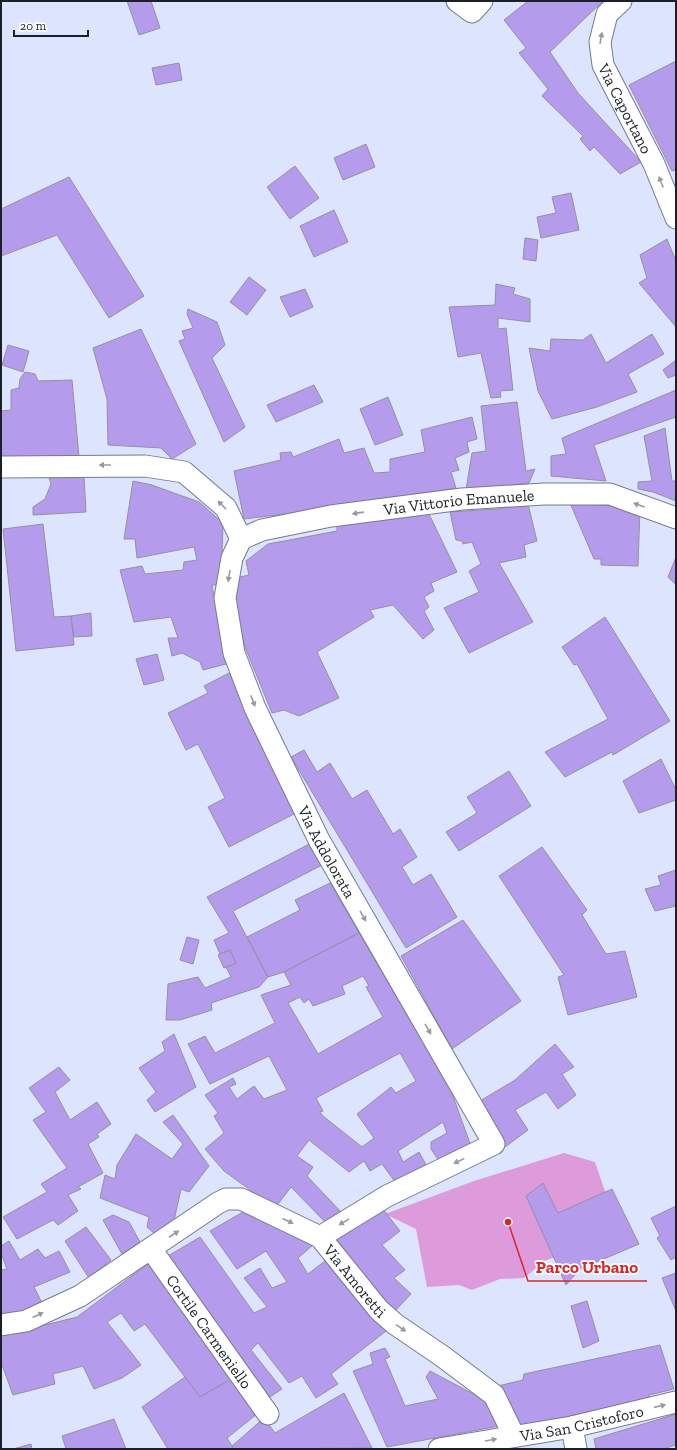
<svg xmlns="http://www.w3.org/2000/svg" width="677" height="1450" viewBox="0 0 677 1450" font-family="'Zilla Slab',serif">
	<style>
		.green { fill: #dd9bdb }
		.building { fill: #b59bec; stroke: #958fa5; fill-rule: evenodd }
		.lines { fill: none; stroke-linecap: round; stroke-linejoin: round }
		.minor-casing { stroke: #727b90; stroke-width: 23 }
		.minor { stroke: #fff; stroke-width: 21 }
		.oneway { fill: #989a9e }
		.labels { text-anchor: middle; stroke-width: 3.5; stroke-linejoin: round; paint-order: stroke }
		.street-label { font-size: 16px; fill: #1b1f27; stroke: #fff }
		.leader { fill: none; stroke: #d62828; stroke-width: 1.5 }
		.callout-dot { fill: #d62828; stroke: #fff; stroke-width: 1.5 }
		.callout-label { font-size: 17px; text-anchor: middle; font-weight: bold; fill: #d62828; stroke: #fff; stroke-width: 3.5; stroke-linejoin: round; paint-order: stroke }
	</style>
	<rect width="100%" height="100%" fill="#dce5fd"/>
	<!-- green -->
	<path class="green" d="M564 1153 595 1162 624 1247H591L546 1260 524 1278 500 1279 472 1290 459 1285 427 1287 416 1229 385 1214 474 1181Z"/>
	<!-- building -->
	<g class="building">
		<path d="M127 1H151L160 28 139 35Z"/>
		<path d="M528 1H603L550 52 578 93 641 162 620 174 594 147 590 151 580 139 583 136 542 96 548 89 519 53 526 48 504 20Z"/>
		<path d="M676 61V170L672 171 629 85Z"/>
		<path d="M179 63 182 80 156 85 152 68Z"/>
		<path d="M366 144 375 167 343 180 334 158Z"/>
		<path d="M295 166 319 198 290 219 267 187Z"/>
		<path d="M69 177 144 296 109 318 57 235 1 256V209Z"/>
		<path d="M571 193 579 230 541 238 537 217 556 213 552 197Z"/>
		<path d="M334 210 348 242 314 257 300 226Z"/>
		<path d="M525 238 538 240 536 261 523 259Z"/>
		<path d="M667 239 676 261V327L639 283 647 278 640 255Z"/>
		<path d="M249 277 266 290 247 315 230 302Z"/>
		<path d="M496 284 515 288 513 294 530 299V322L498 318V329L506 328 513 390 500 391 501 397 491 398 481 353 458 357 449 307 495 305Z"/>
		<path d="M305 289 313 307 290 317 280 297Z"/>
		<path d="M188 309 217 322 225 345 212 358 245 427 224 442 179 341 185 339 182 331 193 328 187 314Z"/>
		<path d="M141 329 196 444 172 459 161 448 108 445 107 399 93 348Z"/>
		<path d="M591 334 606 363 652 334 664 354 628 374 637 392 597 407 552 419 538 391 529 348 550 351 551 339 583 340Z"/>
		<path d="M8 345 29 351 23 372 2 365Z"/>
		<path d="M676 360V375L668 378 663 370Z"/>
		<path d="M25 372 35 374 38 381 72 380 79 457H1V411L11 410V390L19 388 20 379Z"/>
		<path d="M314 385 323 402 276 422 267 405Z"/>
		<path d="M676 390V417L594 445 606 481 551 476V456L566 454 562 438Z"/>
		<path d="M388 397 403 435 375 445 360 409Z"/>
		<path d="M517 402 526 471 535 469 529 483 466 490 472 453 486 451 481 406Z"/>
		<path d="M472 417 477 439 467 442 469 452 455 458 459 470 451 472 456 488 325 509 244 519 234 471 281 460 280 453 291 452 293 457 339 439 344 453 364 448 374 473 390 472V459L425 452 421 430Z"/>
		<path d="M665 428 672 481H676V501L653 492 638 489V482L652 481 644 436Z"/>
		<path d="M84 476 86 512 33 515V507L45 499 51 484 49 478Z"/>
		<path d="M133 481 152 485 199 502 223 523 221 585H212L226 664 203 670 200 662 182 653 172 656 168 638H178L171 617 134 622 120 570 142 566 145 574 183 570 184 562 197 560 194 547 137 558 135 539H124Z"/>
		<path d="M570 503 640 508 638 566 601 565V559H594Z"/>
		<path d="M528 504 537 541 524 545 526 557 499 563 533 622 469 653 444 608 479 592 469 571 481 564 472 542 463 544 462 541 456 540 450 512 497 509Z"/>
		<path d="M428 512 457 572 431 583 434 591 424 597 429 607 424 611 434 630 423 639 393 605 370 610 374 617 317 652 339 698 299 716 284 710 272 713 245 647 234 604 240 577 249 575 246 561 268 544 337 531V523Z"/>
		<path d="M43 524 54 617 71 616 74 645 16 651 3 529Z"/>
		<path d="M676 557V585L668 577Z"/>
		<path d="M91 613 92 636 74 637 71 616Z"/>
		<path d="M605 617 670 721 613 755 612 752 565 777 545 752 608 719 577 664 574 665 562 647Z"/>
		<path d="M157 654 164 680 144 685 136 659Z"/>
		<path d="M229 673 300 811 229 847 208 807 225 798 198 744 186 750 168 713 208 693 204 686Z"/>
		<path d="M304 750 317 772 330 763 352 799 367 790 393 834 400 829 417 857 402 867 413 885 431 874 457 917 406 948 291 757Z"/>
		<path d="M661 759 676 790V800L639 813 623 781Z"/>
		<path d="M509 771 531 806 459 851 446 832 477 813 467 797Z"/>
		<path d="M315 841 326 863 233 911 268 977 259 987 211 1003 212 1010 180 1020H166L168 984 198 977 205 988 231 977 226 967 236 963 230 950 220 954 214 940 229 933 207 897Z"/>
		<path d="M542 847 587 910 582 915 606 954 625 951 637 997 568 1015 558 977 564 975 499 876Z"/>
		<path d="M676 870V906L655 911 645 889 661 885 658 876Z"/>
		<path d="M330 883 359 933 284 972 268 977 247 937 300 910 295 900Z"/>
		<path d="M463 920 521 1001 452 1049 401 956Z"/>
		<path d="M359 933 450 1088 472 1149 441 1164 431 1149V1142L447 1133 443 1122 398 1151 403 1162 419 1152 430 1172 399 1187 382 1164 370 1171 364 1161 349 1172 309 1140 297 1156 313 1167 307 1176 342 1213 326 1223 291 1187 275 1208 224 1171 205 1149 224 1133 214 1116 218 1113 205 1095 233 1078 236 1084 229 1087 237 1099 254 1086 264 1099 287 1090 269 1056 210 1084 188 1044 205 1036 215 1053 275 1023 261 995 291 985 284 972ZM363 976 369 986 366 987 383 1017 318 1054 288 1003 300 997 304 1003 309 999 313 1006 345 994 342 986ZM400 1053 416 1081 396 1093 391 1087 357 1114 374 1138 362 1147 323 1116 320 1112 323 1111 316 1098Z"/>
		<path d="M187 937 199 940 193 964 180 960Z"/>
		<path d="M230 950 236 963 224 968 218 955Z"/>
		<path d="M174 1034 196 1087 155 1112 147 1100 156 1092 139 1068 165 1051 162 1042Z"/>
		<path d="M555 1044 574 1067 562 1074 576 1095 558 1109 546 1092 515 1110 528 1130 505 1147 480 1101 515 1080Z"/>
		<path d="M59 1067 70 1080 55 1092 70 1120 97 1102 111 1124 97 1134 99 1137 88 1144 103 1173 78 1187 81 1189 68 1195 78 1211 58 1225 53 1220 17 1239 3 1217 47 1192 41 1184 67 1168 33 1120 46 1112 29 1088Z"/>
		<path d="M173 1115 209 1166 189 1192 181 1189 173 1225 155 1234 147 1227 149 1217 100 1198 105 1175 115 1179 117 1165 136 1134 172 1159 183 1144 163 1122Z"/>
		<path d="M543 1183 558 1213 612 1189 639 1244 580 1269 566 1285 526 1196Z"/>
		<path d="M676 1206V1257L671 1260 657 1238 660 1236 651 1218Z"/>
		<path d="M383 1209 400 1231 382 1245 405 1270 394 1278 411 1294 395 1311 356 1271 331 1241Z"/>
		<path d="M243 1212 294 1231 313 1245 298 1258 308 1274 325 1261 386 1331 331 1374 338 1384 316 1398 302 1376 289 1383 258 1343 251 1350 282 1389 262 1402 163 1259 200 1237 254 1313 267 1307 244 1278 260 1268 272 1288 287 1282 266 1251 237 1269 210 1231Z"/>
		<path d="M113 1215 129 1222 140 1242 122 1254 103 1220Z"/>
		<path d="M86 1227 111 1260 89 1278 65 1241Z"/>
		<path d="M9 1241 20 1260 38 1249 45 1258 59 1251 70 1272 34 1287 44 1307 1 1315V1270L7 1269 1 1253V1246Z"/>
		<path d="M153 1260 238 1375 200 1397 145 1324 134 1331 121 1313 107 1322 141 1365 122 1378 94 1389 83 1366 53 1374 55 1384 13 1395 1 1362V1336L77 1317Z"/>
		<path d="M676 1273V1311L662 1278Z"/>
		<path d="M587 1301 599 1341 583 1348 571 1306Z"/>
		<path d="M660 1345 674 1389 649 1395 650 1400 521 1426 498 1386 523 1380 524 1374Z"/>
		<path d="M385 1348 390 1357 385 1359 405 1406 438 1399 426 1377 430 1371 492 1404 499 1426 387 1447 353 1371 373 1364 370 1353Z"/>
		<path d="M238 1375 262 1410 227 1438 234 1449H168L142 1407 185 1377 200 1397Z"/>
		<path d="M344 1393 372 1448 234 1449 232 1446 264 1418 275 1433Z"/>
		<path d="M676 1414V1447L675 1445 664 1449H596L594 1439Z"/>
		<path d="M114 1419 126 1449H66L62 1436Z"/>
		<path d="M31 1444 32 1449H13Z"/>
	</g>
	<g class="lines">
		<defs>
			<g id="minor">
				<path d="M457 1 472 12 482 1"/>
				<path id="s1" d="M621 1 607 14 600 42 603 65 654 164 676 218"/>
				<path d="M1 467 145 466 184 472 226 508 241 539"/>
				<path id="s2" d="M241 539 232 558 225 598 234 653 255 708 319 840 494 1144 387 1196 320 1237"/>
				<path id="s3" d="M241 539 262 530 331 516 462 499 544 494H610L676 518"/>
				<path id="s4" d="M151 1249 268 1414"/>
				<path id="s5" d="M1 1325 26 1321 80 1296 218 1203 226 1199H241L320 1237 379 1310 395 1324 442 1356 494 1395 514 1436"/>
				<path d="M572 1427 576 1449"/>
				<path id="s6" d="M439 1449 572 1427 676 1402"/>
			</g>
		</defs>
		<!-- minor casing -->
		<use href="#minor" class="minor-casing"/>
		<!-- minor -->
		<use href="#minor" class="minor"/>
	</g>
	<!-- one-way arrows -->
	<defs><path id="oneway-solid" d="M-6-.8H1V-3.2L6.5 0L1 3.2V.8H-6Z"/></defs>
	<g class="oneway">
		<use href="#oneway-solid" transform="translate(601 38) rotate(-80)"/>
		<use href="#oneway-solid" transform="translate(661 182) rotate(-112)"/>
		<use href="#oneway-solid" transform="translate(105 465) rotate(-180)"/>
		<use href="#oneway-solid" transform="translate(222 505) rotate(-135)"/>
		<use href="#oneway-solid" transform="translate(639 505) rotate(-160)"/>
		<use href="#oneway-solid" transform="translate(358 513) rotate(172)"/>
		<use href="#oneway-solid" transform="translate(229 576) rotate(100)"/>
		<use href="#oneway-solid" transform="translate(253 701) rotate(69)"/>
		<use href="#oneway-solid" transform="translate(363 916) rotate(60)"/>
		<use href="#oneway-solid" transform="translate(428 1029) rotate(60)"/>
		<use href="#oneway-solid" transform="translate(459 1161) rotate(154)"/>
		<use href="#oneway-solid" transform="translate(288 1221) rotate(25)"/>
		<use href="#oneway-solid" transform="translate(344 1222) rotate(149)"/>
		<use href="#oneway-solid" transform="translate(174 1234) rotate(-33)"/>
		<use href="#oneway-solid" transform="translate(38 1315) rotate(-25)"/>
		<use href="#oneway-solid" transform="translate(401 1328) rotate(34)"/>
		<use href="#oneway-solid" transform="translate(660 1406) rotate(-13)"/>
		<use href="#oneway-solid" transform="translate(491 1440) rotate(-10)"/>
	</g>
	<g class="labels">
		<!-- street labels -->
		<g class="street-label">
			<text dy="6" stroke="none"><textPath href="#s1" startOffset="120">Via Caportano</textPath></text>
			<text dy="6" stroke="none"><textPath href="#s3" startOffset="222">Via Vittorio Emanuele</textPath></text>
			<text dy="6" stroke="none"><textPath href="#s2" startOffset="337">Via Addolorata</textPath></text>
			<text dy="6" stroke="none"><textPath href="#s5" startOffset="419">Via Amoretti</textPath></text>
			<text dy="6" stroke="none"><textPath href="#s4" startOffset="101">Cortile Carmeniello</textPath></text>
			<text dy="6" stroke="none"><textPath href="#s6" startOffset="145">Via San Cristoforo</textPath></text>
		</g>
	</g>
	<!-- callouts -->
	<path class="leader" d="M508 1222L528 1281H647"/>
	<circle class="callout-dot" cx="508" cy="1222" r="4"/>
	<g class="callout-label">
		<text x="587" y="1273">Parco Urbano</text>
	</g>
	<!-- border -->
	<rect width="677" height="1450" fill="none" stroke="#1b1f27" stroke-width="4"/>
	<!-- scale -->
	<path d="M14 30v6h74v-6" fill="none" stroke="#1b1f27" stroke-width="2"/>
	<text x="20" y="30" font-size="12" fill="#1b1f27" stroke="#ffffff" stroke-width="3" paint-order="stroke">20 m</text>
</svg>
